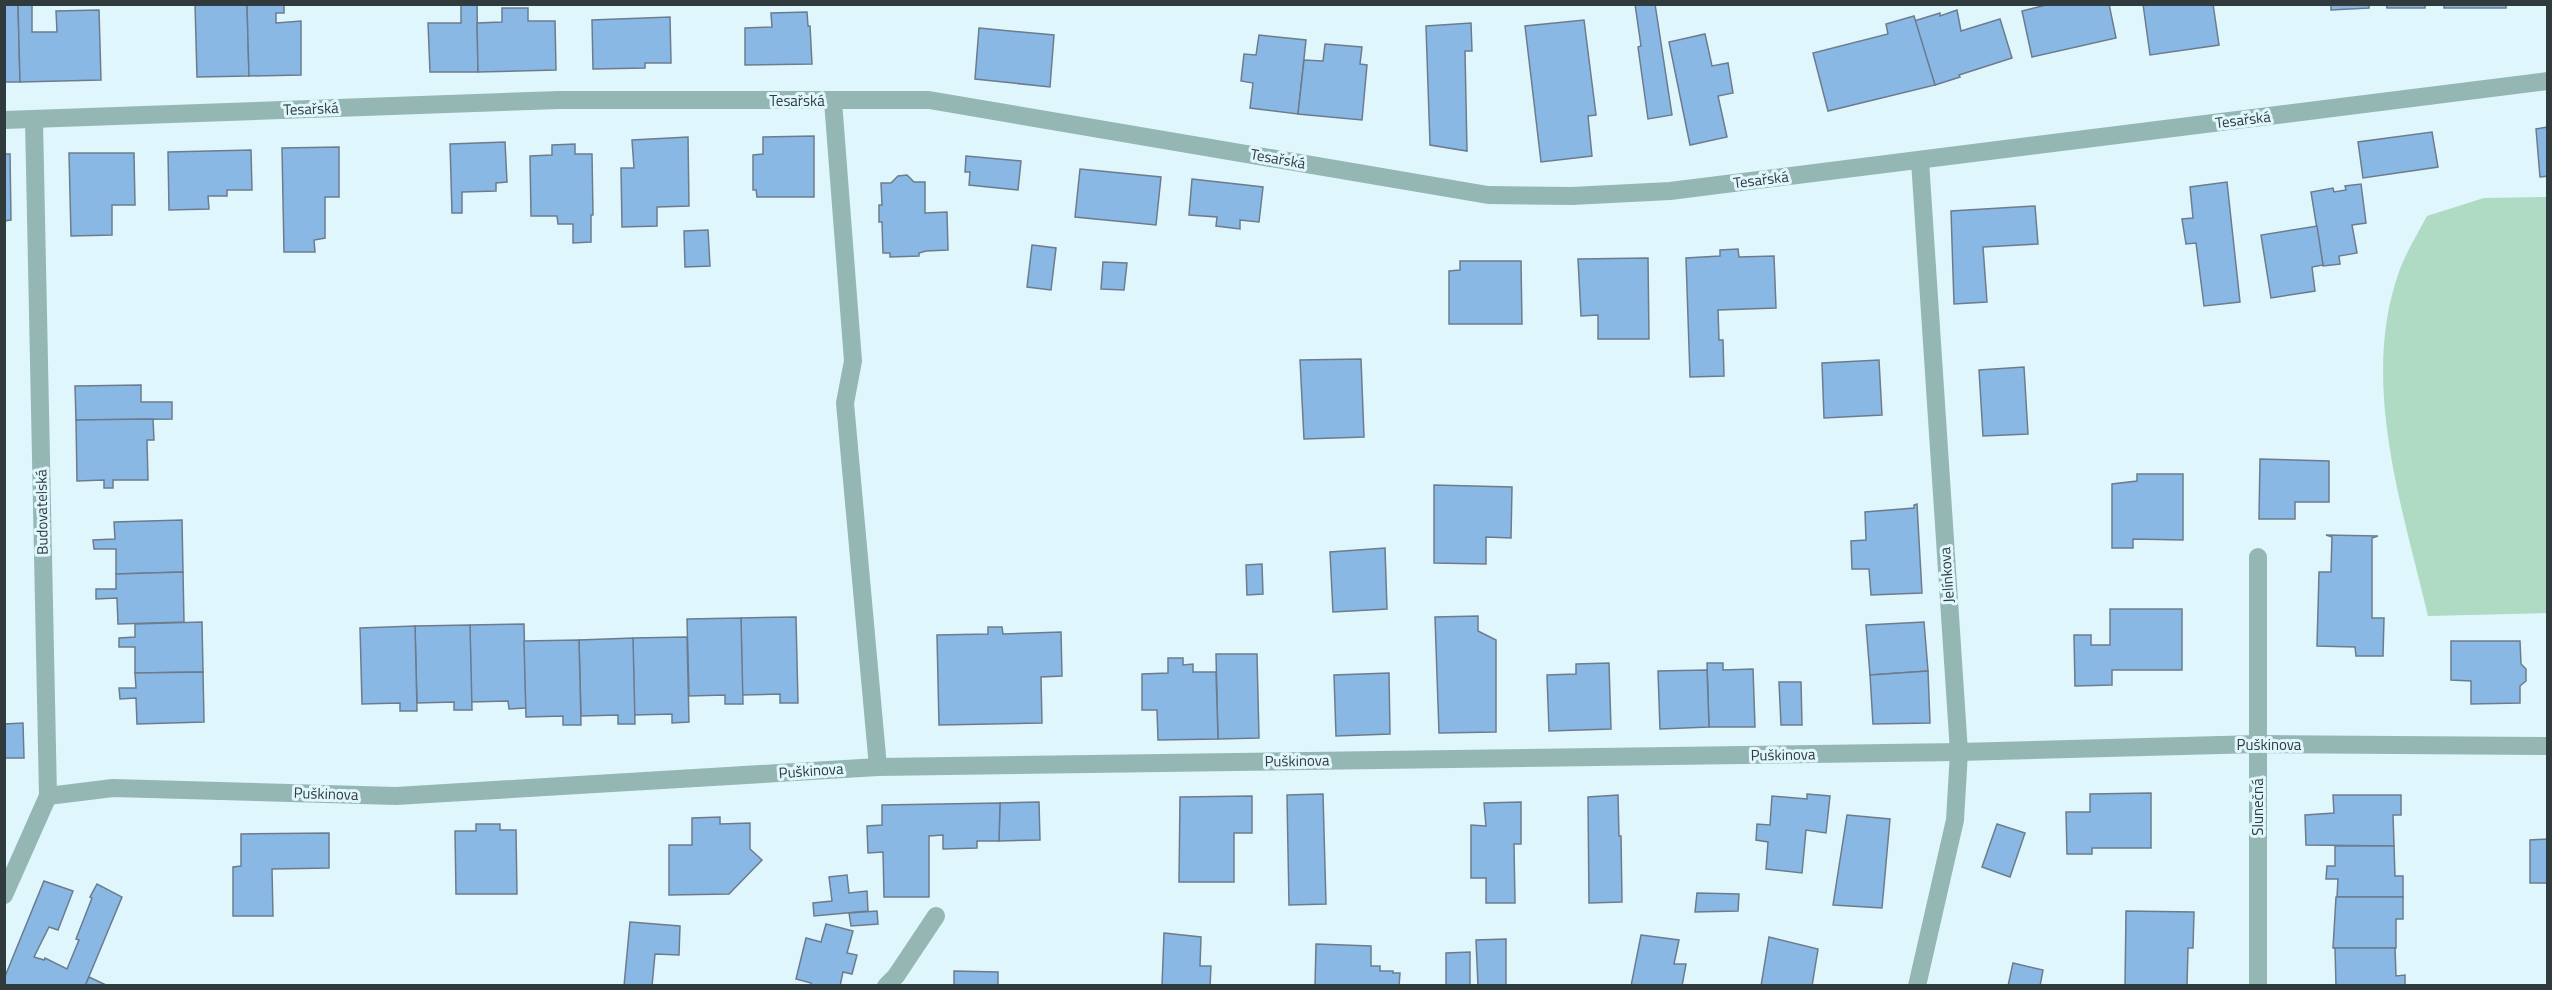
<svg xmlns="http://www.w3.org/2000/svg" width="2552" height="990" viewBox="0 0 2552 990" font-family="'Titillium Web',sans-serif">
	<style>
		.green { fill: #afdac3 }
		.building { fill: #8ab8e5; stroke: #6c7c8d; stroke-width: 1.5 }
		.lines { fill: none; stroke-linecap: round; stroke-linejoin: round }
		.lane { stroke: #95b7b4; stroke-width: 18 }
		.street { stroke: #95b7b4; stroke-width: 18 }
		.labels { text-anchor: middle; stroke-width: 6; stroke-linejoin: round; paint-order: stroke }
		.street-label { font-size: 15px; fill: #303b3e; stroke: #e0f6fd }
	</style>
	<rect width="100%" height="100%" fill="#e0f6fd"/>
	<!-- green -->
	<path class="green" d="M2547 197V613L2428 616C2402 506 2359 380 2400 269 2407 251 2418 233 2427 216L2484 198Z"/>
	<!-- building -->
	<g class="building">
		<path d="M4 4H18L20 82H4Z"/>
		<path d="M18 4H32V32H57L56 11 99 10 101 80 20 82Z"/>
		<path d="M195 4H247L249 76 197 77Z"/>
		<path d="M247 4H284V13H276V23L301 21V75L249 76Z"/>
		<path d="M461 4H477L478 72H430L428 23H461Z"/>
		<path d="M1635 4H1655L1672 115 1648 119 1638 47 1641 46Z"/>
		<path d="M2050 4H2109L2116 38 2032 57 2022 11Z"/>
		<path d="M2143 4H2213L2219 45 2150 55Z"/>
		<path d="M2331 4H2369V8L2331 10Z"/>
		<path d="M2386 4H2425V8H2387Z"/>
		<rect x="2444" y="4" width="62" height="4"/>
		<path d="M502 8H528V21H555L556 70 478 72 477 23 502 22Z"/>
		<path d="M1957 10 1961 31 2000 19 2012 58 1959 75 1960 77 1935 85 1914 21 1940 13V16Z"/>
		<path d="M807 12 808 26H810L812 64 745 65V28L772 27 771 13Z"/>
		<path d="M1914 16 1935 85 1828 111 1813 53 1888 34 1886 24Z"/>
		<path d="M670 17 671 63H645V68L593 69 592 20Z"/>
		<path d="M1584 20 1596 115 1588 116 1592 156 1541 162 1525 26Z"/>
		<path d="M1471 23 1472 51H1465L1467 151 1430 145 1426 26Z"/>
		<path d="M979 28 1054 35 1050 87 975 79Z"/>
		<path d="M1705 34 1712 66 1728 63 1733 93 1718 96 1727 137 1690 145 1669 42Z"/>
		<path d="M1259 35 1306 40 1298 114 1250 108 1253 83 1241 81 1244 54 1256 55Z"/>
		<path d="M1325 44 1362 47 1360 64 1367 65 1362 120 1298 114 1304 60 1323 61Z"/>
		<path d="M2548 127V176L2540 177 2536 129Z"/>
		<path d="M2432 132 2438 167 2363 178 2358 142Z"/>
		<path d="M814 136V197H757L756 190H753V155L763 154V137Z"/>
		<path d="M688 137 689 206 657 207V226L622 227 621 168H634L632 140Z"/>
		<path d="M505 142 507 182 496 183V191L462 192V213H452L450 144Z"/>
		<path d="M575 144V154H592L593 215H591V242L573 243V224H558L557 216H531L530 156 552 155V145Z"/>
		<path d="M339 147V197H325V238L314 240 315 252H284L282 148Z"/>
		<path d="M251 150 252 190H227V196H208L209 209 169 210 168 152Z"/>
		<path d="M69 153H134L135 205H112V235L71 236Z"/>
		<path d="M4 154H10L11 220 4 221Z"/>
		<path d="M966 156 1021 161 1018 190 969 185 970 172H965Z"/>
		<path d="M1080 169 1161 177 1156 225 1075 217Z"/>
		<path d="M907 175 914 182H925V213L947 212 948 250 926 251 919 253V256L890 257V253H883L882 222H879V205H882L881 183H891L898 176Z"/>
		<path d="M1192 179 1263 187 1259 222 1240 220V229L1216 226 1217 217 1189 215Z"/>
		<path d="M2227 182 2240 302 2204 306 2196 243 2186 244 2182 219 2193 218 2190 187Z"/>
		<path d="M2361 184 2366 223 2352 225 2357 253 2339 256 2340 264 2323 266 2311 192 2333 188 2334 192 2346 190 2345 186Z"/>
		<path d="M2035 206 2038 244 1983 247 1987 302 1954 304 1951 211Z"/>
		<path d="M2317 226 2323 265 2312 267 2315 291 2271 298 2261 235Z"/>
		<path d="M708 230 710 266 685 267 684 231Z"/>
		<path d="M1032 245 1056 248 1051 290 1027 287Z"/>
		<path d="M1738 249 1739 257 1774 256 1776 308 1718 310 1719 340H1723L1724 376 1690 377 1686 258 1720 256V250Z"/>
		<path d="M1648 258 1649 339H1598V315L1581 316 1578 259Z"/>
		<path d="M1460 261H1521L1522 324H1449V271L1460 270Z"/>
		<path d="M1103 262 1127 263 1124 290 1101 289Z"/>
		<path d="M1361 359 1364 437 1304 439 1300 360Z"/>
		<path d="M1879 360 1882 415 1824 418 1822 363Z"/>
		<path d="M2024 367 2028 434 1983 436 1979 370Z"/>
		<path d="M141 385V402H172V419L76 420 75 386Z"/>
		<path d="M153 419 154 440H147L148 480H113V488H104V480L77 481 76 420Z"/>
		<path d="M2260 459 2329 461V502H2295V519H2259Z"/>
		<path d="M2137 474H2183V540L2133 539V548H2112V484L2137 481Z"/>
		<path d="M1434 485 1512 487 1511 538 1486 537V564L1434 563Z"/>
		<path d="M1917 504 1922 593 1871 595 1869 569H1852L1851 541 1866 540 1865 512 1914 508V505Z"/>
		<path d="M182 520 183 572 116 574V549H94L93 540 115 539 114 522Z"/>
		<path d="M2326 535 2378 536 2372 538V618H2384L2383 656H2356L2355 647 2317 646 2319 572H2331L2332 537Z"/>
		<path d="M1385 548 1387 609 1333 612 1330 552Z"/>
		<path d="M1262 564 1263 594 1247 595 1246 565Z"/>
		<path d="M183 572 184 622 118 624 117 598 96 599V589H116V574Z"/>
		<path d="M2110 609H2182V670H2112V685L2075 686 2074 635H2091V645H2110Z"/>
		<path d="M1478 616V631L1496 640V732L1439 733 1435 617Z"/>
		<path d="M796 617 798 703H780V694L742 695 741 618Z"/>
		<path d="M741 618 743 704H725V695L689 696 687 619Z"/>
		<path d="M202 622 203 672 135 673V647H119V638L135 637V624Z"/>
		<path d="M1924 622 1928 671 1870 675 1866 625Z"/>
		<path d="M524 624 526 708 509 709 508 701 471 702 470 625Z"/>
		<path d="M470 625 472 710H454V702L417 703 415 626Z"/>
		<path d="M415 626 417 711H400V703L362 704 360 628Z"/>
		<path d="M988 627H1002L1003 634 1061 632 1062 676 1041 677 1042 723 939 725 937 635 988 634Z"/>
		<path d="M687 637 689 722 672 723V714L634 715 633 638Z"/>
		<path d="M633 638 635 724H618V715L581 716 579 640Z"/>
		<path d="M579 640 581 725H563V716L526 717 524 641Z"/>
		<path d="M2451 641H2520L2521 664 2526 669V681L2520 686V703L2471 704V681L2451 680Z"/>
		<path d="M1216 654H1257L1259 738 1218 739Z"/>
		<path d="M1168 658H1183V665L1193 664V672H1216L1218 739 1158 740 1157 710H1142V674L1168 673Z"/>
		<path d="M1609 663 1611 729 1549 731 1547 675 1576 674V664Z"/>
		<path d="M1707 663H1723V670L1753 669 1755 727H1709Z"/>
		<path d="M1707 670 1709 727 1660 729 1658 671Z"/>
		<path d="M1928 671 1930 723 1873 724 1870 675Z"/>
		<path d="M203 672 204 722 137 724 136 698 120 699 119 688H136L135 673Z"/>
		<path d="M1389 673 1390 734 1336 736 1334 675Z"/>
		<path d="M1779 682H1801L1802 725H1781Z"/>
		<path d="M23 723 24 758H4V724Z"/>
		<path d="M2151 793V848H2092V854H2067L2066 812H2090V794Z"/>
		<path d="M1323 794 1326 904 1289 905 1287 795Z"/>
		<path d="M1807 794 1830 796 1826 833 1806 830 1802 873 1766 869 1768 842 1756 840 1757 824 1770 825 1772 796 1807 799Z"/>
		<path d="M1618 795 1619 836H1621L1622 902 1589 903 1588 797Z"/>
		<path d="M2333 795H2401V815H2393L2394 846 2306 845 2305 815 2334 813Z"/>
		<path d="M1252 796V833H1234V882H1179L1180 797Z"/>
		<path d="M1039 802 1040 840 999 841 1000 803Z"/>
		<path d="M1521 802V844H1514L1515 903H1486V878H1471V825L1486 826 1484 803Z"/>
		<path d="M1000 803 999 841H977V848L943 849V835L929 836V897H884L883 852 868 853 867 826 882 825V805Z"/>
		<path d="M1847 815 1890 819 1882 908 1833 905Z"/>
		<path d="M720 817V824L750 823V849L762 860 729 894 669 895V845H692V818Z"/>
		<path d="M476 824H500V830H516L517 894H456L455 831H476Z"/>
		<path d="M1997 824 2025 833 2010 877 1982 867Z"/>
		<path d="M329 833V868L272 869 273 916H233V867L241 866V834Z"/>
		<path d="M2548 839V883H2530V840Z"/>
		<path d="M2335 846H2394L2395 876H2403V897H2337L2338 879H2326L2327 866H2335Z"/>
		<path d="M847 875 849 893 867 891 868 911 814 916 813 903 832 901 829 877Z"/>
		<path d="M44 881 73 891 58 930 49 927 34 957 44 960 45 958 67 969 79 940 76 939 92 898 90 897 97 884 122 897 85 986H4V979Z"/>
		<path d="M1697 893 1739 894 1738 911 1695 912Z"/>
		<path d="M2336 897H2403V919H2396V948H2333Z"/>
		<path d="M877 911 878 924 851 926 849 913Z"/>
		<path d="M2126 911 2194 912 2193 948H2188L2187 986H2125Z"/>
		<path d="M630 922 680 926 679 955 655 954 652 986H624Z"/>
		<path d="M826 924 853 931 847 953 857 955 852 974 843 972 840 986H811V983L796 979 806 938 821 942Z"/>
		<path d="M1164 933 1201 937 1200 966H1211L1210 986H1162Z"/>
		<path d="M1641 935 1679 940 1674 964H1686L1682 986H1631Z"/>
		<path d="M1769 937 1818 949 1812 986H1761Z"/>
		<path d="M1506 939V986H1478L1476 940Z"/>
		<path d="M1316 944 1371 946V966H1380V971H1393V973H1400L1399 986H1315Z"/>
		<path d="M2335 948H2395L2396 976 2405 975V986H2336Z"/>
		<path d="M1470 952V986H1446V953Z"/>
		<path d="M2013 963 2043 970 2040 986H2008Z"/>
		<path d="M954 971 998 972V986H954Z"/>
		<path d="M89 977 108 986H85Z"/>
	</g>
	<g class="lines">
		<!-- lane -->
		<path class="lane" d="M833 101 853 361 845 403 878 767"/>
		<!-- street -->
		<g class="street">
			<path d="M4 120 559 100H929L1488 195 1572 196 1670 191 2548 81"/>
			<path d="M2258 557V986"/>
			<path d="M48 796 113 788 396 796 878 767 1959 752 2258 744 2548 746"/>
			<path d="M4 895 48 796 34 120"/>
			<path d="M886 986 896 976 936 916"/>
			<path d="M1917 986 1955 820 1959 752 1920 161"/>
		</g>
	</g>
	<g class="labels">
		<!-- street labels -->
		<g class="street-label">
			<text x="797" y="106">Tesařská</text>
			<text transform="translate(311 109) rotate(-2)" y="5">Tesařská</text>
			<text transform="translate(2243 120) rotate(-7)" y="5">Tesařská</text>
			<text transform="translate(1278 159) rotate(10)" y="5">Tesařská</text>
			<text transform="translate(1761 180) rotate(-7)" y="5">Tesařská</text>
			<text transform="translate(42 512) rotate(-91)" y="5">Budovatelská</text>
			<text transform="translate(1947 575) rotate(-94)" y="5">Jelínkova</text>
			<text x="2269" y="750">Puškinova</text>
			<text transform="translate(1783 755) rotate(-1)" y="5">Puškinova</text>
			<text transform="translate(1297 761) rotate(-1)" y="5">Puškinova</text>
			<text transform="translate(811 771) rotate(-4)" y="5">Puškinova</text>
			<text transform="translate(326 794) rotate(2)" y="5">Puškinova</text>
			<text transform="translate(2258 807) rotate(-90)" y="5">Slunečná</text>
		</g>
	</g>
	<!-- border -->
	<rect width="2552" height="990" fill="none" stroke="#303b3e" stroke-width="12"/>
</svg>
